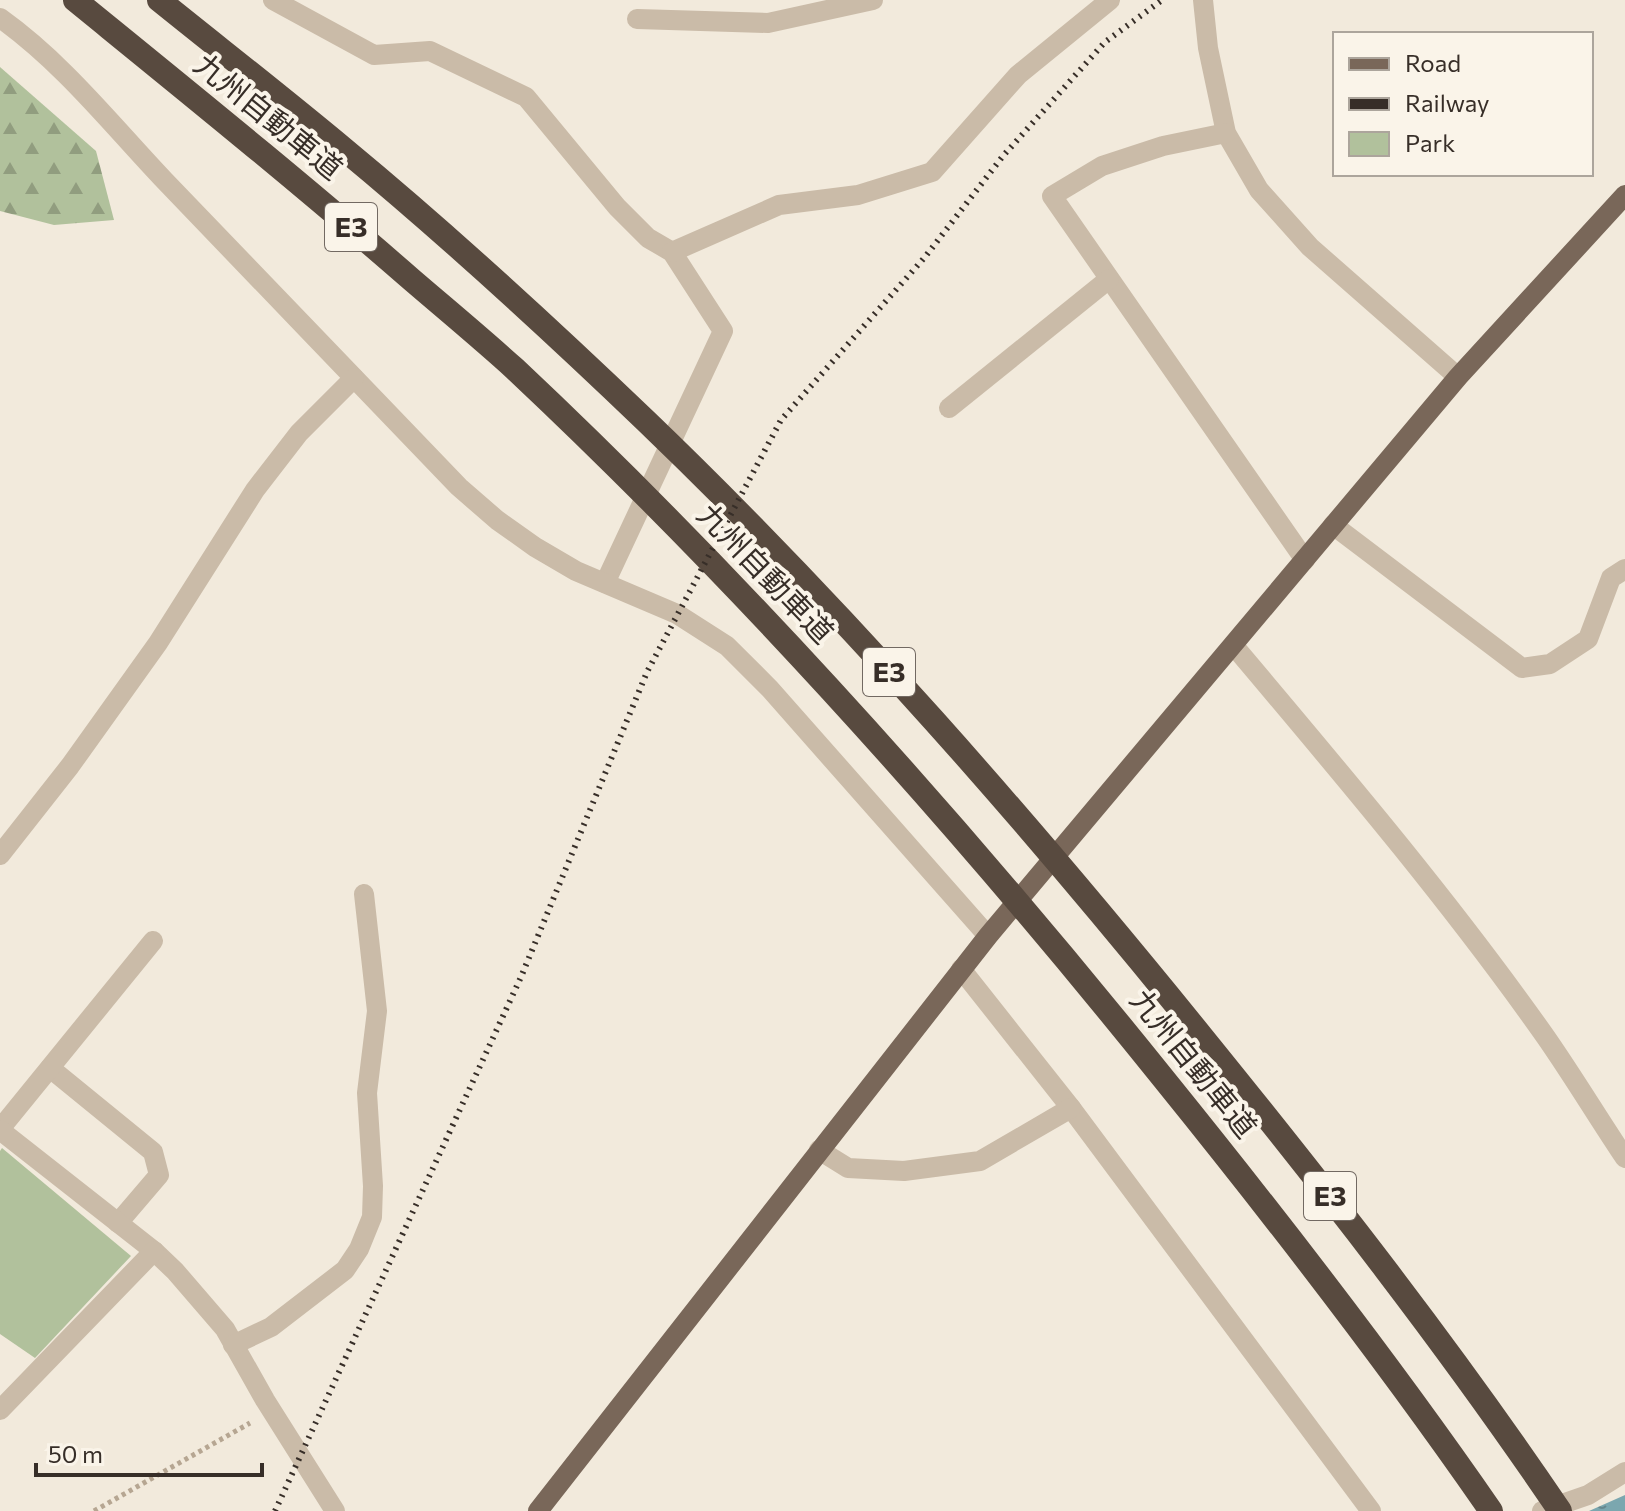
<svg xmlns="http://www.w3.org/2000/svg" width="1625" height="1511" viewBox="0 0 1625 1511" font-family="Commissioner,'Noto Sans JP',sans-serif">
	<style>
		.green { fill: #b1c19c }
		.forest { fill: url(#forest-firs) }
		.water { fill: url(#water-ripples) }
		.lines { fill: none; stroke-linecap: round; stroke-linejoin: round }
		.path { stroke: #b6a692; stroke-width: 5; stroke-dasharray: 4 4; stroke-linecap: butt }
		.minor { stroke: #cabba8; stroke-width: 20 }
		.major { stroke: #796759; stroke-width: 20 }
		.highway { stroke: #584a3f; stroke-width: 24 }
		.rail { stroke: #372e28; stroke-width: 6; stroke-dasharray: 2 6; stroke-linecap: butt }
		.labels { text-anchor: middle; stroke-width: 8; stroke-linejoin: round; paint-order: stroke }
		.shield { fill: #faf4e9; stroke: #726962; stroke-width: 2 }
		.shield-label { font-size: 28px; font-weight: bold; fill: #372e28 }
		.street-label { font-size: 30px; fill: #372e28; stroke: #faf4e9 }
	</style>
	<defs>
		<pattern id="forest-firs" width="22" height="20" patternUnits="userSpaceOnUse" patternTransform="scale(2)"><rect width="22" height="20" fill="#b1c19c"/><path d="M5 1l3.5 6h-7zM16 11l3.5 6h-7z" fill="#919d7f"/></pattern>
		<pattern id="water-ripples" width="26" height="14" patternUnits="userSpaceOnUse" patternTransform="scale(2)"><rect width="26" height="14" fill="#7ba7af"/><path d="M2 4q2-2 4 0t4 0M15 11q2-2 4 0t4 0" fill="none" stroke="#66888e"/></pattern>
	</defs>
	<rect width="100%" height="100%" fill="#f2eadc"/>
	<!-- green -->
	<path class="green" d="M2 1148 131 1256 35 1358 0 1334V1151Z"/>
	<!-- forest -->
	<path class="forest" d="M0 67 96 151 114 220 54 225 0 211Z"/>
	<!-- water -->
	<path class="water" d="M1625 1495V1511H1589Z"/>
	<g class="lines">
		<!-- path -->
		<path class="path" d="M94 1511 250 1423"/>
		<!-- minor -->
		<g class="minor">
			<path d="M273 0 374 55 430 51 526 97 617 207 648 238 672 252 723 331 605 583"/>
			<path d="M1203 0 1208 48 1226 133 1259 190 1310 247 1458 377"/>
			<path d="M0 18C63 63 111 124 164 180 262 282 361 385 459 487L497 520 535 547 576 571 677 614 727 646 770 689 988 936"/>
			<path d="M637 19 768 23 873 0"/>
			<path d="M1226 133 1163 146 1102 166 1052 196 1305 560"/>
			<path d="M672 252 779 205 858 195 932 172 1018 75 1110 0"/>
			<path d="M949 408 1109 279"/>
			<path d="M1333 525 1522 668 1550 664 1588 639 1611 578 1625 569"/>
			<path d="M1234 646C1341 773 1449 900 1545 1036 1573 1076 1598 1118 1625 1158"/>
			<path d="M0 855 70 766 158 643 255 490 299 433 354 378"/>
			<path d="M961 969 1071 1108 1371 1511"/>
			<path d="M50 1068 153 1152 159 1175 118 1223"/>
			<path d="M0 1129 153 941"/>
			<path d="M0 1130 154 1251 175 1271 225 1329 265 1400 335 1511"/>
			<path d="M819 1150 848 1168 904 1171 980 1161 1071 1108"/>
			<path d="M233 1345 271 1327 345 1270 359 1249 372 1217 373 1186 367 1093 377 1011 364 894"/>
			<path d="M0 1410 154 1251"/>
			<path d="M1542 1511 1588 1495 1625 1472"/>
		</g>
		<!-- major -->
		<path class="major" d="M538 1511 988 936 1458 377 1625 195"/>
		<!-- highway -->
		<g class="highway">
			<path d="M75 0C188 92 302 184 412 280 447 310 482 339 515 369 749 589 962 828 1163 1078 1277 1219 1388 1362 1491 1511"/>
			<path d="M159 0C221 50 284 99 345 150 449 236 549 328 646 421 846 613 1029 823 1203 1038 1327 1191 1449 1347 1560 1511"/>
		</g>
		<!-- rail -->
		<path class="rail" d="M275 1511 521 977 647 672 781 420 925 257 1003 156 1105 42 1162 0"/>
	</g>
	<g class="labels">
		<!-- shield labels -->
		<g class="shield">
			<rect x="325" y="203" width="52" height="48" rx="6"/>
			<rect x="863" y="648" width="52" height="48" rx="6"/>
			<rect x="1304" y="1172" width="52" height="48" rx="6"/>
		</g>
		<g class="shield-label">
			<text x="351" y="237">E3</text>
			<text x="889" y="682">E3</text>
			<text x="1330" y="1206">E3</text>
		</g>
		<!-- street labels -->
		<g class="street-label">
			<text transform="translate(268 117) rotate(39)" y="10">九州自動車道</text>
			<text transform="translate(765 574) rotate(46)" y="10">九州自動車道</text>
			<text transform="translate(1193 1064) rotate(51)" y="10">九州自動車道</text>
		</g>
	</g>
	<!-- legend -->
	<rect x="1333" y="32" width="260" height="144" fill="#faf4e9" stroke="#aca59c" stroke-width="2"/>
	<rect x="1349" y="58" width="40" height="12" fill="#796759" stroke="#aca59c" stroke-width="2"/>
	<text x="1405" y="72" font-size="24" fill="#372e28">Road</text>
	<rect x="1349" y="98" width="40" height="12" fill="#372e28" stroke="#aca59c" stroke-width="2"/>
	<text x="1405" y="112" font-size="24" fill="#372e28">Railway</text>
	<rect x="1349" y="132" width="40" height="24" fill="#b1c19c" stroke="#aca59c" stroke-width="2"/>
	<text x="1405" y="152" font-size="24" fill="#372e28">Park</text>
	<!-- scale -->
	<path d="M36 1463v12h226v-12" fill="none" stroke="#372e28" stroke-width="4"/>
	<text x="48" y="1463" font-size="24" fill="#372e28" stroke="#faf4e9" stroke-width="6" paint-order="stroke">50 m</text>
</svg>
